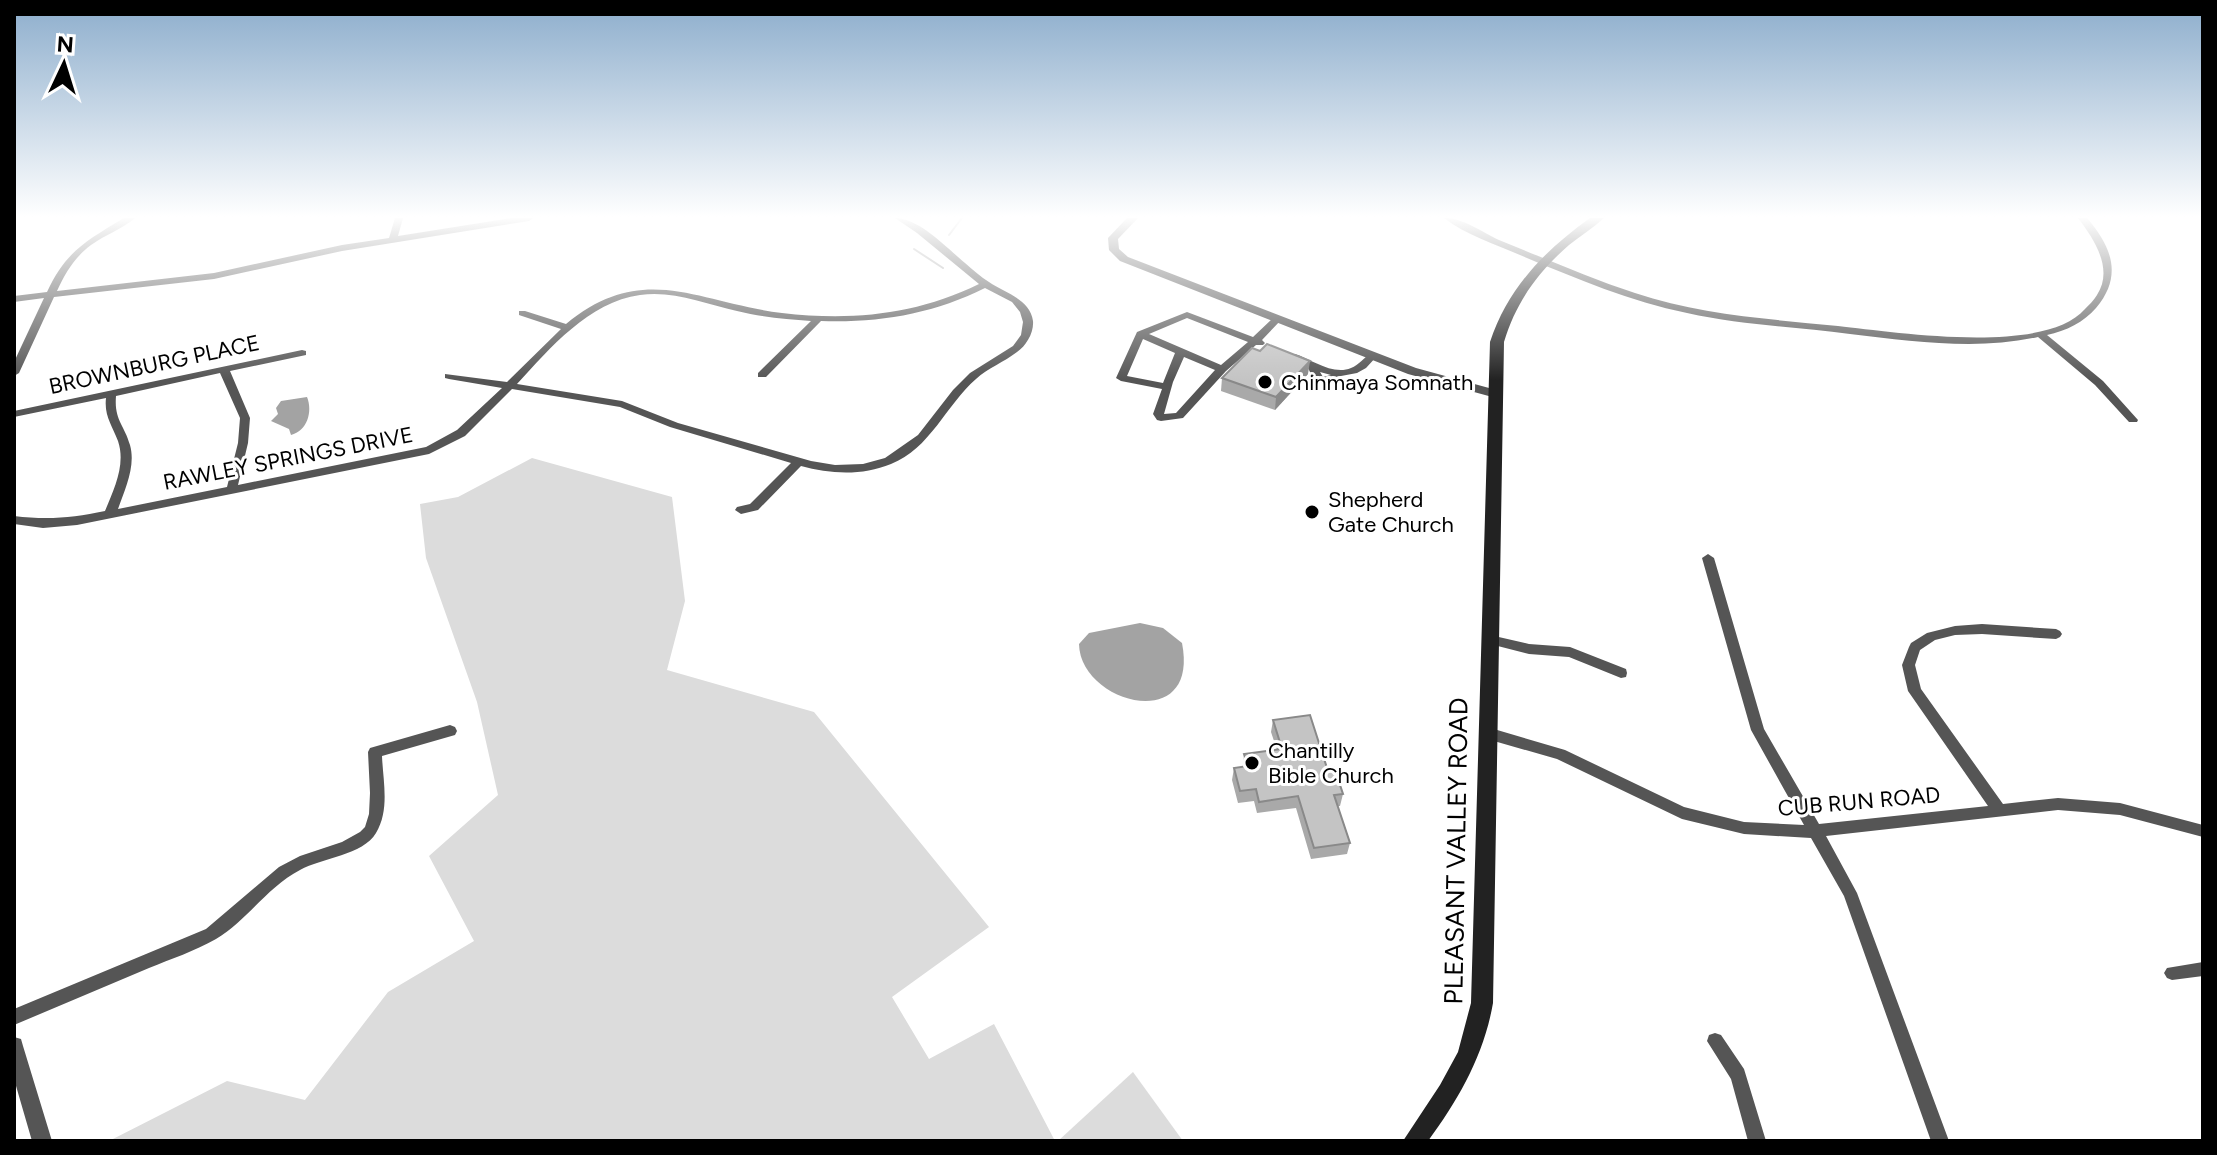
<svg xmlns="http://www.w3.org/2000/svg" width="2217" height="1155" viewBox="0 0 2217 1155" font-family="Figtree,sans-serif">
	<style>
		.green { fill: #dcdcdc }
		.water { fill: #a3a3a3 }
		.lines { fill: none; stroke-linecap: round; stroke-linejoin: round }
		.stream { stroke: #a3a3a3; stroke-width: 2 }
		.minor { fill: #555; fill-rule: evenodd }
		.tertiary { fill: #555; fill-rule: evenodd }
		.secondary { fill: #222; fill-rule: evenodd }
		.wall { fill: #a9a9a9 }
		.shaded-wall { fill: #898989 }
		.building { fill: #c4c4c4; stroke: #898989; stroke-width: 2 }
		.poi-dot { fill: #000; stroke: #fff; stroke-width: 3 }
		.labels { text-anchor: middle; stroke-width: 6; stroke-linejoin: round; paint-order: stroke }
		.street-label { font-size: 22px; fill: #000; stroke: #fff }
		.poi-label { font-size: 22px; fill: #000; stroke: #fff; text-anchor: start }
		.near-street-label { font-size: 26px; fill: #000; stroke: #fff }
	</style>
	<rect width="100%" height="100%" fill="#fff"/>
	<!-- green -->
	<g class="green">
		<path d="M532 458 672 497 685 601 667 670 814 712 989 927 892 997 929 1059 994 1024 1055 1141H109L227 1081 305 1100 388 992 474 941 429 856 498 795 477 702 426 558 420 504 458 497Z"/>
		<path d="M1133 1072 1183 1141H1058Z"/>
	</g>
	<!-- water -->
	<g class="water">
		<path d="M307 397C313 412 307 431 291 435L289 429 271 421 278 414 276 408 281 401Z"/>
		<path d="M1140 623 1163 628 1182 643C1200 735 1080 704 1079 644L1089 633Z"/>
	</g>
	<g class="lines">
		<!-- stream -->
		<g class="stream">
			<path d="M949 235 962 218"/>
			<path d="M914 249 943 268"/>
		</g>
		<!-- minor -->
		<g class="minor">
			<path d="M124 218H135C122 229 105 235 91 245 75 257 65 273 57 291L214 273 342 245 389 238 395 218H403L398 236 511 218H533L529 221 342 251 214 279 54 297 19 373 14 376V362L44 298 14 302V296L47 292C66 251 86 241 124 218Z"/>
			<path d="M895 218C919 218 947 248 965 263 973 270 981 277 989 282 1005 293 1030 299 1033 321 1034 333 1026 346 1017 352 1004 362 988 368 976 379 946 405 930 449 891 464 862 476 830 474 801 466L758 510 741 514 735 510 737 507 750 504 791 463 670 427 620 407 512 389 465 436 429 454 77 525 43 528 14 524V516C47 520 73 518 105 511 114 489 126 465 118 441 112 425 104 416 106 398L14 417V411L302 350 306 351V355L230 371 250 418 248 443 238 485 426 447 457 430 502 388 449 379 445 378V374L507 382 561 329 519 315V311H525L566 324C644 260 698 303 782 313 852 321 915 315 979 284L917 233ZM985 288 1012 302 1020 312 1023 322 1021 335 1013 346 970 373 953 390 918 435 885 458 863 464 835 465 811 461 678 423 622 401 517 384C550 348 589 302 640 295 673 290 705 304 737 311 761 317 786 319 811 321L758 373V377H766L821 321C879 323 933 314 985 288ZM220 373 240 418 238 443 227 487 118 509C125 489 136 466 130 445 124 424 114 420 116 396Z"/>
			<path d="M1444 218C1463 218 1482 232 1499 240 1544 258 1589 278 1635 293 1701 315 1769 319 1838 326 1895 332 2044 356 2085 309 2089 305 2094 300 2097 295 2114 269 2094 239 2078 218H2087C2112 247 2123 276 2096 308 2084 322 2066 331 2047 335L2103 381 2138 420 2137 422H2129L2095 385 2038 337C1976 351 1912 341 1850 334 1796 327 1741 325 1687 313 1629 301 1575 278 1520 255 1495 244 1466 235 1444 218Z"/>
			<path d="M1187 312 1253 337 1273 318H1279L1281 320 1262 340 1265 343 1263 345H1256L1226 371 1183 418 1161 421 1157 420 1153 414 1162 389 1121 381 1116 378 1137 332ZM1187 318 1248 342 1221 365 1149 334ZM1143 339 1175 353 1163 383 1127 376ZM1184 357 1215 370 1176 413 1164 414 1173 382Z"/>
			<path d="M1372 353 1377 356 1366 368 1357 373 1341 376 1331 383 1315 382 1307 366 1290 357 1295 354C1311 359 1333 376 1351 368 1359 365 1364 357 1372 353ZM1320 372 1331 375 1323 377Z"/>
			<path d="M1708 554 1714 558 1764 729 1819 824 1988 806 1908 691 1902 665 1909 647 1911 643 1927 633 1955 626 1982 624 2056 629 2060 631 2062 634 2060 637 2056 639 1982 634 1955 635 1935 640 1920 650 1915 665 1921 689 2003 804 2058 798 2120 803 2203 825V837L2120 815 2058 810 1826 836 1857 893 1949 1141H1931L1844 896 1811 838 1744 834 1682 819 1557 759 1487 739 1482 737 1480 733 1482 729 1487 727 1565 750 1684 807 1744 822 1804 825 1751 730 1702 558Z"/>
			<path d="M1490 635 1529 644 1570 647 1626 669 1627 673 1626 677 1621 678 1569 657 1529 654 1486 643 1484 640 1486 637Z"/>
			<path d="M450 725 455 727 457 731 455 735 382 756C383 781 390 810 376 833 363 855 322 858 300 870 267 887 247 921 216 939 195 951 171 959 149 968 104 987 59 1006 14 1025V1009L206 929 279 867 300 856 342 842 360 832 365 827 369 814 370 793 368 752 370 748Z"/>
			<path d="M2203 962V976L2172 980 2167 978 2164 973 2167 968Z"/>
			<path d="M1715 1033 1721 1035 1744 1069 1766 1141H1748L1731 1079 1707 1041 1709 1035Z"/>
		</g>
		<!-- tertiary -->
		<g class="tertiary">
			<path d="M1127 218H1138L1118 239 1119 249 1128 257 1416 368 1500 391 1502 394 1496 398 1408 374 1120 261 1109 250 1108 238Z"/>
			<path d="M14 1037 21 1039 23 1046 52 1141H32L14 1079Z"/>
		</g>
		<!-- secondary -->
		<path class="secondary" d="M1590 218H1604C1593 228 1580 236 1569 245 1538 272 1516 302 1504 342L1493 1003C1484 1055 1459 1099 1428 1141H1403L1440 1085 1458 1052 1471 1003 1490 342C1508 288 1544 251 1590 218Z"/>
	</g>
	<!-- wall -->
	<g class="wall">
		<path d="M1308 374 1275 410 1221 391 1222 378Z"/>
		<path d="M1273 720 1327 768 1343 794 1340 806H1338L1350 843 1347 854 1311 859 1296 808 1257 813 1254 801 1238 803 1232 780 1234 768 1243 767 1244 754 1277 750 1271 732Z"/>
	</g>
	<!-- shaded-wall -->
	<path class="shaded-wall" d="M1310 361 1308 374 1275 410 1276 397Z"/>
	<!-- building -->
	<g class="building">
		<path d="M1267 344 1310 361 1276 397 1222 378 1252 348 1260 351Z"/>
		<path d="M1310 715 1327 768 1334 767 1343 794 1334 795 1350 843 1314 848 1298 796 1259 802 1256 789 1240 791 1234 768 1248 766 1244 754 1282 749 1273 720Z"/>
	</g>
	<!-- sky -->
	<linearGradient id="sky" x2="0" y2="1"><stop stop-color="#8cadcc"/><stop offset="0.57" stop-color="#fff"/><stop offset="1" stop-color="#fff" stop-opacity="0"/></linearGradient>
	<rect width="2217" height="380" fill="url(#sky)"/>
	<!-- markers -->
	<g class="poi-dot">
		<circle cx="1265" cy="382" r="8"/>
		<circle cx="1312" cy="512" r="8"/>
		<circle cx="1252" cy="763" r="8"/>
	</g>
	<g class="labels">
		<!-- street labels -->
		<g class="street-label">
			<text transform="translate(154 364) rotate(-12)" y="8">BROWNBURG PLACE</text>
			<text transform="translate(288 458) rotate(-11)" y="8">RAWLEY SPRINGS DRIVE</text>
			<text transform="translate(1859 801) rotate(-5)" y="8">CUB RUN ROAD</text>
		</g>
		<!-- poi labels -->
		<g class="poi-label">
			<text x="1281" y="390">Chinmaya Somnath</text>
			<text x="1328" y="507">Shepherd<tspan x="1328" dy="25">Gate Church</tspan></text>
			<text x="1268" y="758">Chantilly<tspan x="1268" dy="25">Bible Church</tspan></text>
		</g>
		<!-- near-street labels -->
		<g class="near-street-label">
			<text transform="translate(1456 851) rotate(-89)" y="9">PLEASANT VALLEY ROAD</text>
		</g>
	</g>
	<!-- border -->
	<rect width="2217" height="1155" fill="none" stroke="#000000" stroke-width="32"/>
	<!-- north arrow -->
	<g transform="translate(64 64) rotate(4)" stroke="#ffffff" stroke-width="6" paint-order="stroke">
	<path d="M0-6L14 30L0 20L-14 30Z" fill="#000000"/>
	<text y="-12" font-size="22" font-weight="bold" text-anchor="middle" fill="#000000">N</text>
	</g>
</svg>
